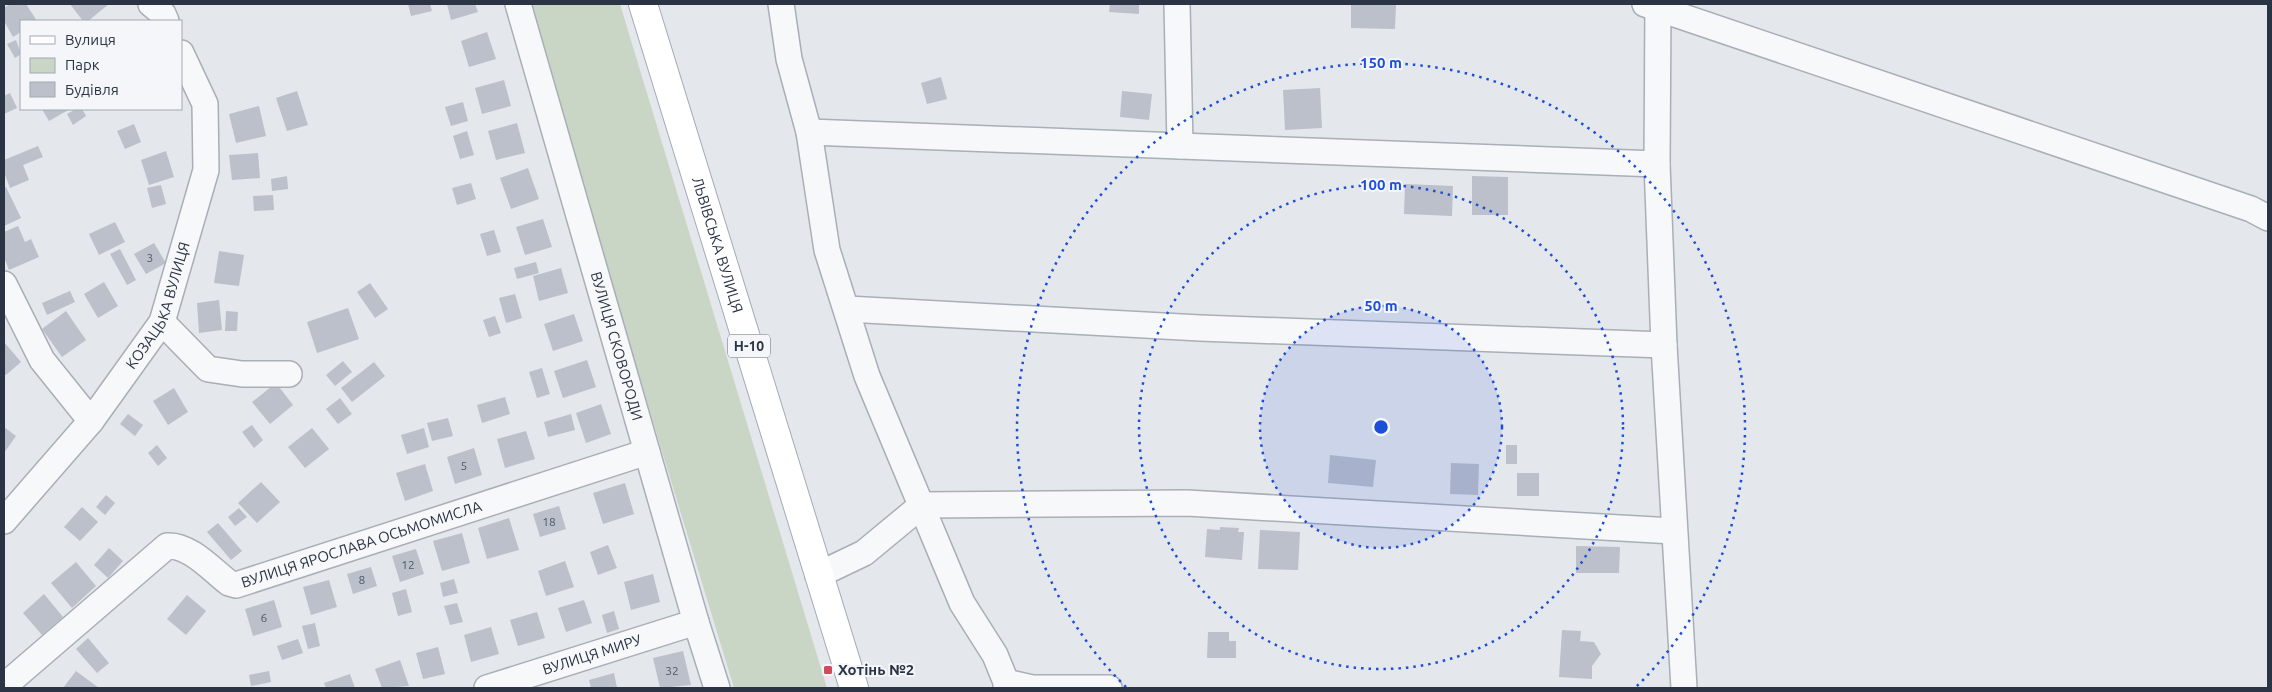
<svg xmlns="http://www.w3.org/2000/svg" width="2272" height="692" viewBox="0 0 2272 692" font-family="Ubuntu,sans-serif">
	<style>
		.green { fill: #c9d6c5 }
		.building { fill: #bbc0ca }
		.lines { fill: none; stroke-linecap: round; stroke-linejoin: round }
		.minor-casing { stroke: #a9aeb7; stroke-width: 28 }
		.major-casing { stroke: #a3abb8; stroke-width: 30 }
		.minor { stroke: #f7f8fa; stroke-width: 25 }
		.major { stroke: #fff; stroke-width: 28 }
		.ring { fill: none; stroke: #1d4ed8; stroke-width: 2.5; stroke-dasharray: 2.5 5 }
		.poi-dot { fill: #d1495b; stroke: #f4f6f9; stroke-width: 2 }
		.labels { text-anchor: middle; stroke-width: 4; stroke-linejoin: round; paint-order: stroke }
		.number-label { font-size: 12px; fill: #4f5766 }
		.shield { fill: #f4f6f9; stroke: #676e7b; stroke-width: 1 }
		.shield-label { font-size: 14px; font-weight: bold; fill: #2b3445 }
		.street-label { font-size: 15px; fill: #2b3445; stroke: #f4f6f9 }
		.poi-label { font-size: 15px; font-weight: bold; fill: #2b3445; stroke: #f4f6f9; text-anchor: start }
		.centre { fill: #1d4ed8; stroke: #f4f6f9; stroke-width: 2.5 }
		.ring-label { font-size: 15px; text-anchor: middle; font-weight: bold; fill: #1d4ed8; stroke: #f4f6f9; stroke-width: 4; stroke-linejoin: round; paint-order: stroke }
	</style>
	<rect width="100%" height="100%" fill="#e4e7ec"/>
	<!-- green -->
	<path class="green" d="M526 4H620L827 688H734Z"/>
	<!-- building -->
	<g class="building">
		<path d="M10 4H26L37 21H21V32L13 37 4 21V8Z"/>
		<path d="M70 4H109L88 21H83Z"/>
		<path d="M408 4H430L432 11 411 16Z"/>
		<path d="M447 4H475L478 12 451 20Z"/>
		<path d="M1110 4H1139V14L1109 12Z"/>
		<path d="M1351 4H1396L1395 29 1351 28Z"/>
		<path d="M487 32 496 59 469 67 461 41Z"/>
		<path d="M16 40 21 54 15 58 7 44Z"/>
		<path d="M941 77 947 99 927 104 921 83Z"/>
		<path d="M504 80 511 106 482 114 475 88Z"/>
		<path d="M1320 88 1322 128 1285 130 1283 90Z"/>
		<path d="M297 91 308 125 287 131 276 98Z"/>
		<path d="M1122 91 1152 94 1149 120 1120 117Z"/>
		<path d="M10 93 17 108 4 114V96Z"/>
		<path d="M463 102 468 121 451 126 445 107Z"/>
		<path d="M259 106 266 136 236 143 229 114Z"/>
		<path d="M42 109H70L49 121Z"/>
		<path d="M76 109H82L86 116 73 125 67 114Z"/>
		<path d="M517 123 525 153 496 160 488 131Z"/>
		<path d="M134 124 141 142 125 149 117 131Z"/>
		<path d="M467 131 474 155 460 159 453 136Z"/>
		<path d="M38 146 43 157 23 165 29 180 10 188 4 172V160Z"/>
		<path d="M166 151 174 177 149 185 141 160Z"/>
		<path d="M258 153 260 178 232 180 229 155Z"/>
		<path d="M528 168 539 199 511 209 500 178Z"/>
		<path d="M287 176 288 189 272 191 271 179Z"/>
		<path d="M1472 176 1508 177V215H1472Z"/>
		<path d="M471 183 476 199 457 205 452 188Z"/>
		<path d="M1405 184 1453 186 1452 216 1404 214Z"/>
		<path d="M161 185 166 204 152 208 147 188Z"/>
		<path d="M6 187 21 218 4 226V188Z"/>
		<path d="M273 195 274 210 254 211 253 196Z"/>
		<path d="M543 219 552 247 525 255 516 227Z"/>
		<path d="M115 222 125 242 99 255 89 234Z"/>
		<path d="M18 226 25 242 31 239 39 257 9 270 4 257V232Z"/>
		<path d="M494 230 501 252 487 256 480 234Z"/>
		<path d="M154 243 166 263 146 274 134 254Z"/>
		<path d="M120 249 136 280 127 285 110 254Z"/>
		<path d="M219 251 244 255 239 286 214 283Z"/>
		<path d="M536 262 539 273 517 279 514 268Z"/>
		<path d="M561 268 568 293 539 301 533 276Z"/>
		<path d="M104 282 118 306 98 318 84 294Z"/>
		<path d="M370 283 388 309 375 318 357 292Z"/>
		<path d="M70 291 75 302 47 315 42 303Z"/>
		<path d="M515 294 522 318 506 323 499 298Z"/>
		<path d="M219 300 222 330 199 333 197 303Z"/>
		<path d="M348 308 359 339 317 353 307 322Z"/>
		<path d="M66 311 86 340 62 357 42 329Z"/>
		<path d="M226 311 238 312 237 331H225Z"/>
		<path d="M574 314 583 341 553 351 544 324Z"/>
		<path d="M495 316 501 333 489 337 483 320Z"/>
		<path d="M4 342 21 362 6 375 4 373Z"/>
		<path d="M587 360 596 387 563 398 554 371Z"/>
		<path d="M343 361 352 372 335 386 326 375Z"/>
		<path d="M374 362 385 376 352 402 341 388Z"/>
		<path d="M542 368 550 394 537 398 529 372Z"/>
		<path d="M276 383 293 405 270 424 252 402Z"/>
		<path d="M174 388 188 412 168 425 153 401Z"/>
		<path d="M505 397 510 414 482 423 477 405Z"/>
		<path d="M340 398 352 414 338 424 326 409Z"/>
		<path d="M601 404 611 434 586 443 576 413Z"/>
		<path d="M128 414 143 425 135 436 120 424Z"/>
		<path d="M571 414 575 430 548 437 544 422Z"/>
		<path d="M448 418 453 436 432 441 427 423Z"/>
		<path d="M252 425 263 440 254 448 242 432Z"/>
		<path d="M4 427 16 436 4 453Z"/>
		<path d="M312 428 329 449 305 468 288 447Z"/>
		<path d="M424 428 429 447 407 454 401 435Z"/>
		<path d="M526 431 535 459 505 468 497 439Z"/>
		<path d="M157 445 167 458 158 466 148 453Z"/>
		<rect x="1506" y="445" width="11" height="19"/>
		<path d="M474 448 482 475 455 484 447 457Z"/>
		<path d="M1330 455 1376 460 1373 487 1328 483Z"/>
		<path d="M1451 463 1479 464 1478 495 1450 494Z"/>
		<path d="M425 464 433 491 405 501 396 473Z"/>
		<rect x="1517" y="473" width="22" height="23"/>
		<path d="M261 482 280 502 257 523 238 503Z"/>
		<path d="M625 483 634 514 603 524 593 493Z"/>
		<path d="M106 495 115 503 105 515 96 507Z"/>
		<path d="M559 506 566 529 540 537 533 514Z"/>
		<path d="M82 507 98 522 80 541 64 527Z"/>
		<path d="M239 508 247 517 235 526 228 517Z"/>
		<path d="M509 518 519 550 487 559 478 528Z"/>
		<path d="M218 523 242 551 231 560 207 532Z"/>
		<path d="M1220 527 1239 528 1238 532H1244L1242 560 1205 557 1207 529 1220 530Z"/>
		<path d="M1260 530 1300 532 1298 570 1258 569Z"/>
		<path d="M462 533 470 563 442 571 433 541Z"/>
		<path d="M608 545 617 568 598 575 590 552Z"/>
		<path d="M1576 546 1620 547 1619 573H1576Z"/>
		<path d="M109 548 123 561 108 578 94 565Z"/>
		<path d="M416 549 424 574 400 582 392 556Z"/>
		<path d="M565 561 574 587 546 596 538 571Z"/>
		<path d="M76 562 96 586 72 608 51 583Z"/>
		<path d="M371 567 377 586 353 594 347 574Z"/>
		<path d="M653 574 660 602 631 610 624 582Z"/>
		<path d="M454 579 458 593 443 597 440 583Z"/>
		<path d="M329 580 337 607 311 615 303 587Z"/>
		<path d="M406 589 412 612 398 616 392 593Z"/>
		<path d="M44 594 63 617 42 635 23 613Z"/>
		<path d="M187 595 206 611 186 635 167 619Z"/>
		<path d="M274 600 282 627 253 636 245 609Z"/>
		<path d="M584 600 592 623 566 632 558 608Z"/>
		<path d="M457 603 463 622 450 625 444 606Z"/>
		<path d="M614 611 619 629 607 633 602 615Z"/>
		<path d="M537 612 545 638 518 646 510 620Z"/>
		<path d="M315 623 320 646 308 649 302 626Z"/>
		<path d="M491 627 499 654 471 662 464 635Z"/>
		<path d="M1562 630 1581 631 1580 641 1594 642 1601 654 1592 666V679L1559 677Z"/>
		<path d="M1208 632H1229V641H1236V658H1207Z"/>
		<path d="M88 638 109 663 97 673 76 649Z"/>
		<path d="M298 639 303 653 282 660 277 646Z"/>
		<path d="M438 647 445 674 423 679 416 653Z"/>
		<path d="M683 651 691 685 660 688 653 658Z"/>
		<path d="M400 660 409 686 382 688 375 669Z"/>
		<path d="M76 671 99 688H63Z"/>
		<path d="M269 671 271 682 251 686 249 675Z"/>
		<path d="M614 673 617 688H591L589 680Z"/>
		<path d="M350 674 355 688H326L324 683Z"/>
	</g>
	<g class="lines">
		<defs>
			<g id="minor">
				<path d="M151 4 163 14 166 21"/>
				<path id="s1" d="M518 4 696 622 717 688"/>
				<path d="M781 4 789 59 809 132 827 250 867 376 962 603 995 655 1006 682V688"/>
				<path d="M1177 4 1180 146"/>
				<path d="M1645 4 2251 209 2268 218"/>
				<path d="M1658 4 1657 164 1664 345 1684 688"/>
				<path d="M809 132 1657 164"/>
				<path d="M4 284 42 360 91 421"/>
				<path d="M847 309 1200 328 1664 345"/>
				<path d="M162 322 208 369 242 374H289"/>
				<path id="s2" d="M4 521 91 421 162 322 206 170 205 104 181 53"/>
				<path d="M818 575 864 553 922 505 1187 503 1673 531"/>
				<path id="s3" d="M10 681 167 546C189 544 212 570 229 583L236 585 647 452"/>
				<path d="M1006 682 1032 688H1109"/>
				<path id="s4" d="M487 688 696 622"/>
			</g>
			<g id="major">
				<path id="s5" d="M643 4 854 688"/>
			</g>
		</defs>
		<!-- minor casing -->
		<use href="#minor" class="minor-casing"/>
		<!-- major casing -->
		<use href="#major" class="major-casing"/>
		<!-- minor -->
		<use href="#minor" class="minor"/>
		<!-- major -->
		<use href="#major" class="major"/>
	</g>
	<!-- distance rings -->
	<circle cx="1381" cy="427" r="121" fill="#1d4ed8" fill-opacity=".12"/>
	<g class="ring">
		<circle cx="1381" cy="427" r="121"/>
		<circle cx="1381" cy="427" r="242"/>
		<path d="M1126 687A364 364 0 1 1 1636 687"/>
	</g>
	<!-- markers -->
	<rect class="poi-dot" x="823" y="665" width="10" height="10" rx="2.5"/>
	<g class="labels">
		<!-- number labels -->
		<g class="number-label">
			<text x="150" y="262">3</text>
			<text x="464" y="470">5</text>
			<text x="549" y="526">18</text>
			<text x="408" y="569">12</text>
			<text x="362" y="584">8</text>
			<text x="264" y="622">6</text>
			<text x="672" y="675">32</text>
		</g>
		<!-- shield labels -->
		<rect class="shield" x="728" y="334.5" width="42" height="23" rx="4"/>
		<g class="shield-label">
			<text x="749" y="351">Н-10</text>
		</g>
		<!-- street labels -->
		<g class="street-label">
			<text dy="5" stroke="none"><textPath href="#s5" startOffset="252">ЛЬВІВСЬКА ВУЛИЦЯ</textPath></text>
			<text dy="5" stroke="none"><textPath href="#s2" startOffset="268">КОЗАЦЬКА ВУЛИЦЯ</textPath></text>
			<text dy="5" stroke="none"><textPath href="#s1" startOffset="356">ВУЛИЦЯ СКОВОРОДИ</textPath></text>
			<text dy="5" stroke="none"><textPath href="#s3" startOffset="420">ВУЛИЦЯ ЯРОСЛАВА ОСЬМОМИСЛА</textPath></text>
			<text dy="5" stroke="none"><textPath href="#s4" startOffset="110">ВУЛИЦЯ МИРУ</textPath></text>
		</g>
		<!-- poi labels -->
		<g class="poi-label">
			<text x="838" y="675">Хотінь №2</text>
		</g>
	</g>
	<circle cx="1381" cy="427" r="8" class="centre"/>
	<g class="ring-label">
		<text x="1381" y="68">150 m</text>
		<text x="1381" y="190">100 m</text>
		<text x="1381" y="311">50 m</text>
	</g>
	<!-- border -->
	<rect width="2272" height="692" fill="none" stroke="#2b3445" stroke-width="10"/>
	<!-- legend -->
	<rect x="20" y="20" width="162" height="90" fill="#f4f6f9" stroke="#a4a8b1"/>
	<rect x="30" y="36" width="25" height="8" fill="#ffffff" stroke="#a4a8b1"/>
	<text x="65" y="45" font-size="15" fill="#2b3445">Вулиця</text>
	<rect x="30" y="58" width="25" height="15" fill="#c9d6c5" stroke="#a4a8b1"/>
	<text x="65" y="70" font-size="15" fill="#2b3445">Парк</text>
	<rect x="30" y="82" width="25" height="15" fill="#bbc0ca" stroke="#a4a8b1"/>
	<text x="65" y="95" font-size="15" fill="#2b3445">Будівля</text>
</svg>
